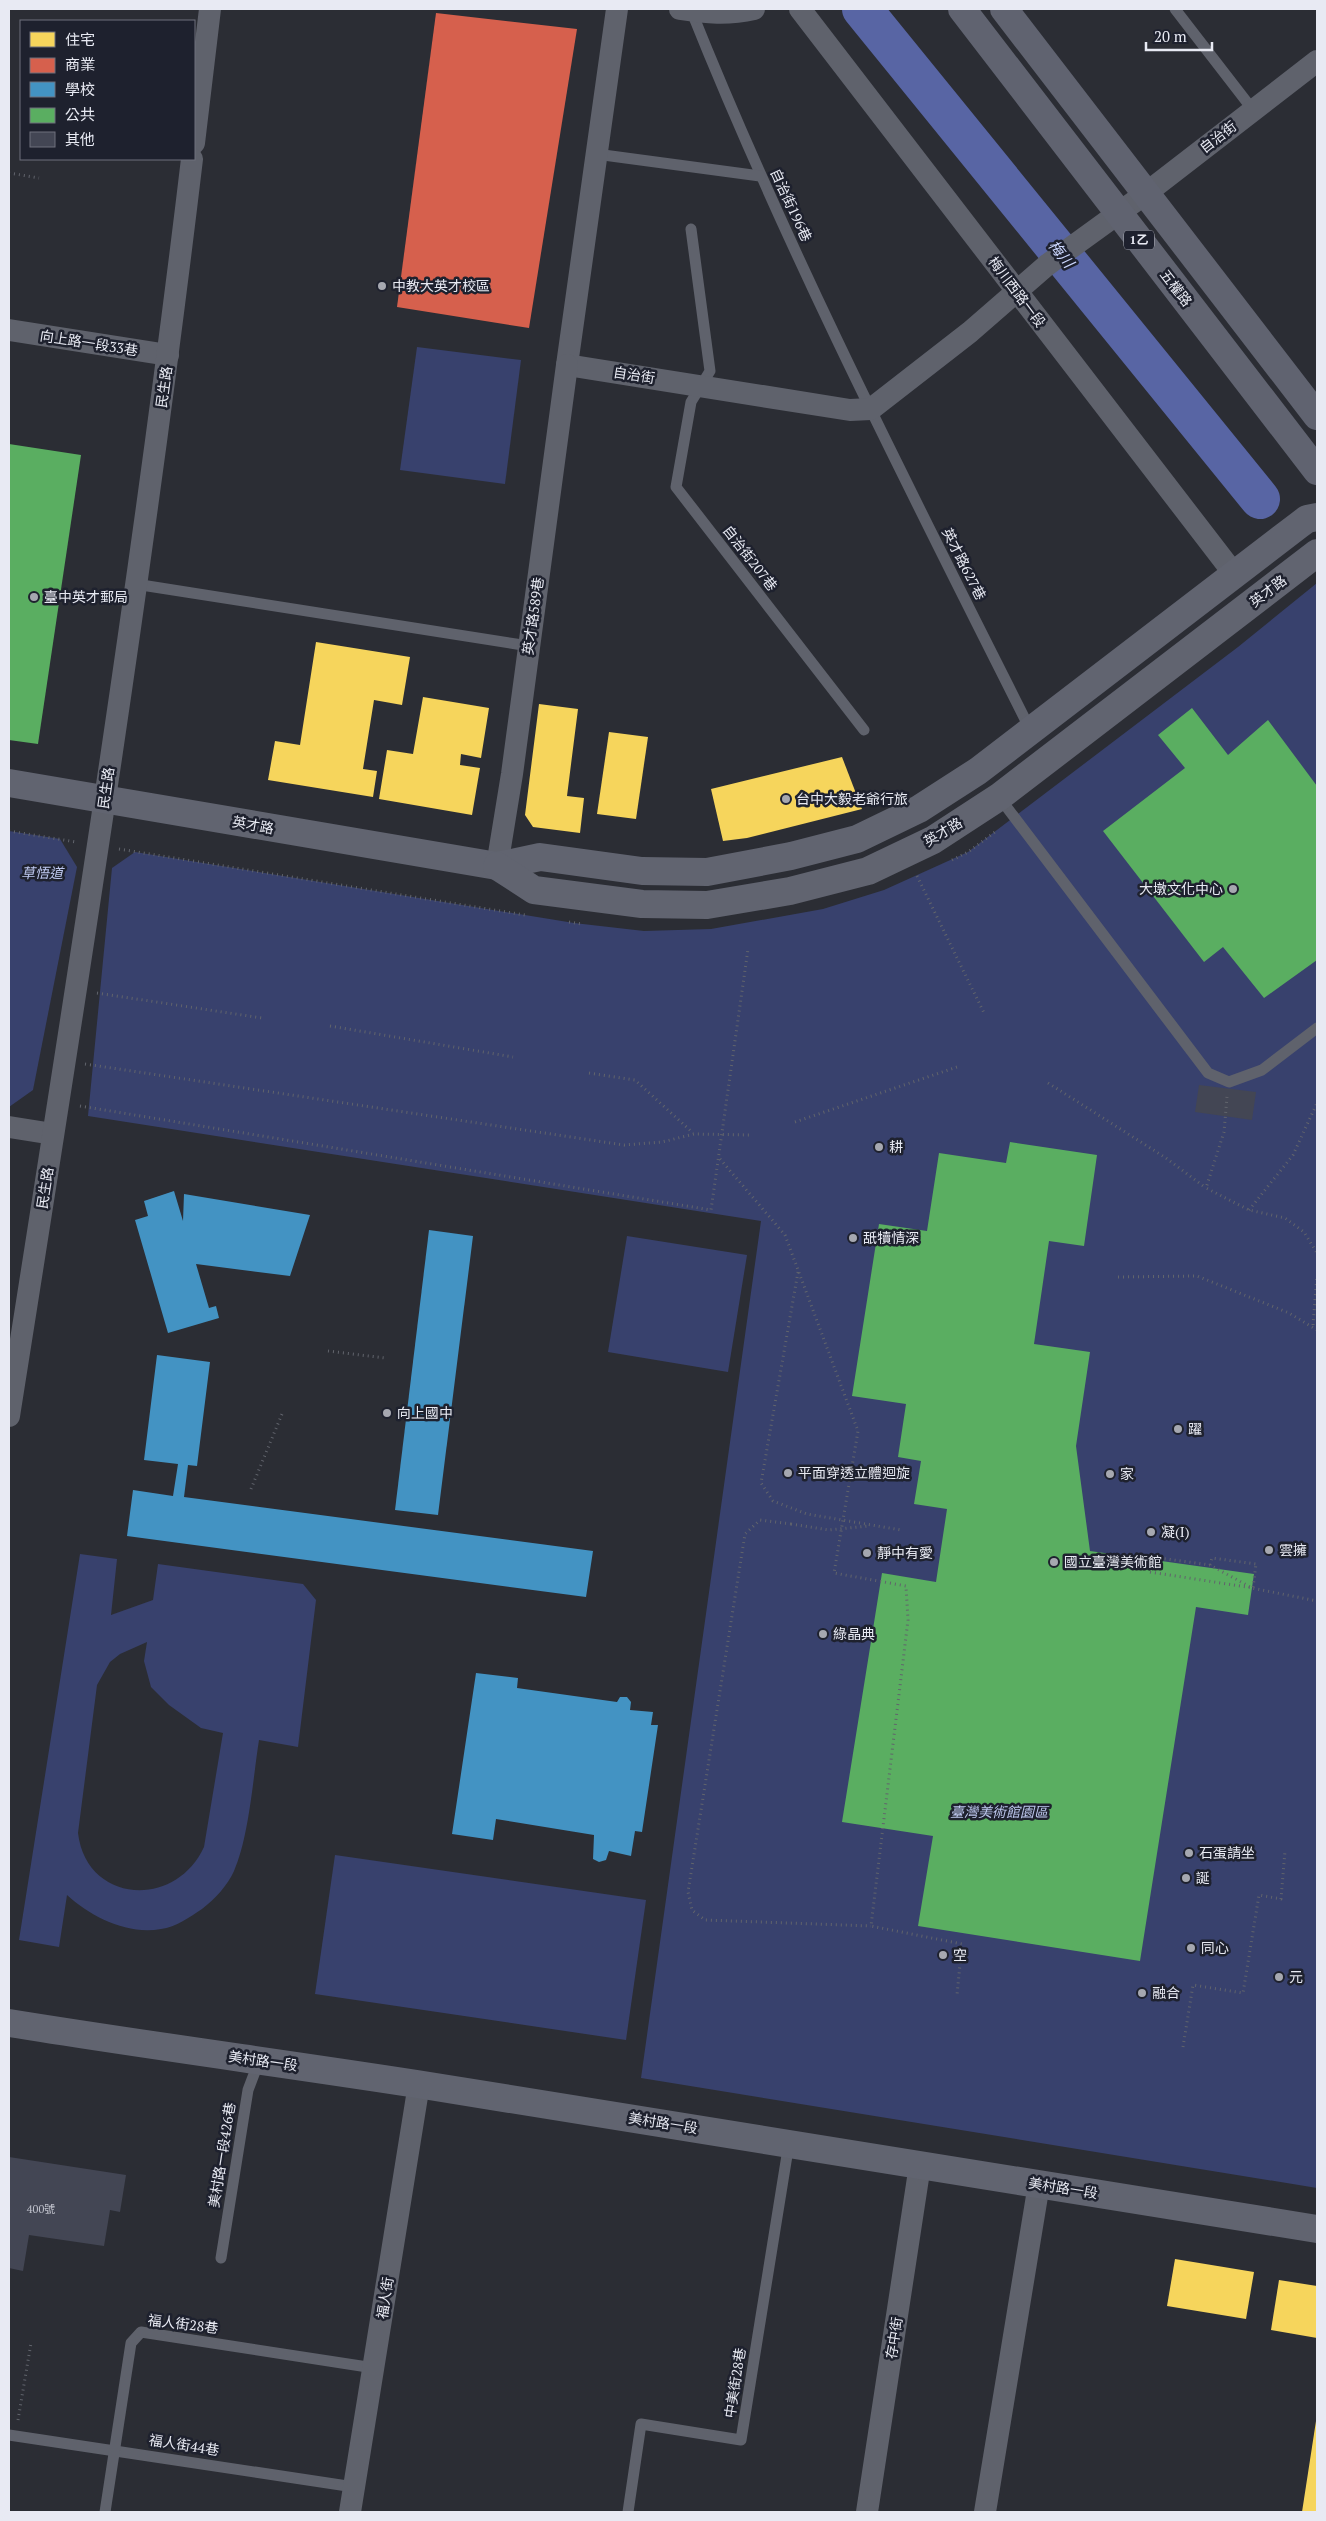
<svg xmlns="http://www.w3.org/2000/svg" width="1326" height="2521" viewBox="0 0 1326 2521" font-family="'PT Serif','Noto Sans TC',serif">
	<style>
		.green { fill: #38416d; fill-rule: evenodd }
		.homes { fill: #f6d55c }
		.shops { fill: #d6604d }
		.schools { fill: #4393c3 }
		.public { fill: #5aae61 }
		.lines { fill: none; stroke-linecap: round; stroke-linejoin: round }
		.river { stroke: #5865a4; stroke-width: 40 }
		.building { fill: #434654 }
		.path { stroke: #61646c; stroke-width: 3; stroke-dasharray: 1 4; stroke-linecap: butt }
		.lane { stroke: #5f626c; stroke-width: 11 }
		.street { stroke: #5f626c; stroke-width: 22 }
		.secondary { stroke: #616470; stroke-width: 28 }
		.primary { stroke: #606370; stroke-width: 28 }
		.path-bridge { stroke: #61646c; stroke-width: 3; stroke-dasharray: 1 4; stroke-linecap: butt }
		.poi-dot { fill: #a6a8b0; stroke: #1e212e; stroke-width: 2 }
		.labels { text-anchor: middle; stroke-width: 5; stroke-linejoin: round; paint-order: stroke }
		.number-label { font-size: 11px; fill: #bfc1cb }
		.shield { fill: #1e212e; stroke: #abaeb8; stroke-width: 1 }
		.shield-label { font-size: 12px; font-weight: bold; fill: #e8eaf3 }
		.street-label { font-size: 14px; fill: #e8eaf3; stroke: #1e212e }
		.poi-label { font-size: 14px; fill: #e8eaf3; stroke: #1e212e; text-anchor: start }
		.park-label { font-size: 14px; font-style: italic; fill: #bec8ef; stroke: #1e212e }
		.water-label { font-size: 15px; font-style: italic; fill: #ccd7fe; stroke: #1e212e }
	</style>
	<rect width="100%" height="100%" fill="#2b2d34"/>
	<!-- green -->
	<g class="green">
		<path d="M417 347 521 360 505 484 400 470Z"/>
		<path d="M1317 583V2188L641 2078 761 1221 88 1116 112 868 135 852 574 923 644 931 711 929 823 909 884 890 968 852 1238 647Z"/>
		<path d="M9 831 60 839 77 867 33 1090 9 1107Z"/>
		<path d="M627 1236 747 1255 728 1372 608 1352Z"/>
		<path d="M80 1554 117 1559 111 1615 153 1600 158 1564 303 1584 316 1600 298 1747 259 1740C253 1778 249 1837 234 1871 228 1885 214 1900 202 1909 190 1917 176 1927 161 1929 127 1935 91 1917 67 1895L59 1947 19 1940ZM147 1642 144 1661 151 1687 169 1705 201 1728 223 1733 204 1847C175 1910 86 1903 78 1833L97 1685 110 1662 120 1654Z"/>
		<path d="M335 1855 646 1900 626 2040 315 1994Z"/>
	</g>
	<!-- homes -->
	<g class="homes">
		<path d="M316 642 410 657 402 705 374 700 363 769 377 771 373 797 268 780 275 741 300 745Z"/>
		<path d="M423 697 489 708 481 758 461 754 460 765 480 768 472 815 379 799 387 750 413 754Z"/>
		<path d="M539 704 578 709 567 796 584 798 580 833 533 827 525 815Z"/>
		<path d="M609 732 648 737 636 819 597 814Z"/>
		<path d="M842 757 862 809 747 838 723 841 711 789Z"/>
		<path d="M1175 2259 1254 2272 1246 2319 1167 2306Z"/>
		<path d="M1279 2280 1317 2286V2338L1271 2330Z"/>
		<path d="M1316 2421 1317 2512H1302Z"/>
	</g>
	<!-- shops -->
	<path class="shops" d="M436 13 577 29 529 328 397 307Z"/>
	<!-- schools -->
	<g class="schools">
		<path d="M174 1191 183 1221 184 1194 310 1215 290 1276 196 1264 209 1308 216 1306 219 1318 168 1333 135 1220 148 1216 144 1201Z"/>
		<path d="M429 1230 473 1236 438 1515 395 1510Z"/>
		<path d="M157 1355 210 1362 197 1466 188 1465 184 1497 593 1551 586 1597 127 1536 133 1490 173 1496 178 1464 144 1460Z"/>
		<path d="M476 1673 518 1678 517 1688 617 1702 620 1697H627L631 1702 630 1710 653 1712 651 1725H658L642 1832 635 1831 631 1856 609 1851 606 1860 599 1862 593 1859 594 1835 496 1819 493 1840 452 1834Z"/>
	</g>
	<!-- public -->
	<g class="public">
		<path d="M9 444 81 455 38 744 9 740Z"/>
		<path d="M1192 708 1228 755 1268 720 1317 786V960L1264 998 1223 947 1204 962 1103 831 1185 768 1158 735Z"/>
		<path d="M1010 1142 1097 1155 1084 1246 1049 1241 1034 1344 1090 1352 1076 1446 1090 1551 1254 1574 1248 1615 1196 1607 1140 1961 918 1926 933 1836 842 1822 882 1573 936 1582 947 1509 914 1504 921 1461 898 1457 906 1404 852 1396 879 1224 927 1231 939 1153 1006 1163Z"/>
	</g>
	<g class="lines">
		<!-- river -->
		<path class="river" d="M862 9 1260 499"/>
	</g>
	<!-- building -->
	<g class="building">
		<path d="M1199 1085 1256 1092 1252 1120 1195 1112Z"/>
		<path d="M9 2157 126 2175 120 2212 110 2210 104 2246 29 2235 23 2271 9 2268Z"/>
	</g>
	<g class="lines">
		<!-- path -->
		<g class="path">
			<path d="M9 173 39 178"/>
			<path d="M9 831 76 842"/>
			<path d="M119 849 525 915"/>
			<path d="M952 860 968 852 995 832"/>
			<path d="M917 876 984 1013"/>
			<path d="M569 922 582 924"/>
			<path d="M97 993 262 1018"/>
			<path d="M330 1026 513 1057"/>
			<path d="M85 1064 624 1145 662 1142 694 1134 750 1135"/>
			<path d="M589 1073 635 1080 693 1133"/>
			<path d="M1048 1083 1166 1158 1206 1188"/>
			<path d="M1227 1097 1224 1132 1206 1188 1249 1210 1285 1218 1304 1232 1317 1253"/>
			<path d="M80 1106 711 1210 748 949"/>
			<path d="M795 1122 960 1066"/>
			<path d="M720 1159 785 1235 858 1431 834 1573 906 1586 908 1620 871 1926 962 1944 957 1995"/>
			<path d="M1249 1210 1293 1155 1317 1103"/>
			<path d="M1118 1277 1197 1276 1289 1313 1317 1330"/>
			<path d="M1313 1325 1317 1275"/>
			<path d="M328 1351 385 1358"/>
			<path d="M251 1489 282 1414"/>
			<path d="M791 1524 760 1520 745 1534 688 1892 692 1910 705 1920 871 1926"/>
			<path d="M1130 1554 1210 1565 1252 1588 1317 1601"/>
			<path d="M1210 1565 1212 1558 1256 1564"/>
			<path d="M1183 2047 1193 1985 1243 1993 1259 1895 1281 1899 1285 1851"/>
			<path d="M18 2420 31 2343"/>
		</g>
		<!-- lane -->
		<g class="lane">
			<path d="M1175 9 1253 110"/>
			<path d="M691 10C790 257 912 494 1031 731"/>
			<path d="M596 154 760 176"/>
			<path d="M691 229 710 371 691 402 676 487 864 730"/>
			<path d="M135 584 529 646"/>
			<path d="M999 797 1208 1073 1229 1082 1262 1070 1317 1028"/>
			<path d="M221 2258 248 2090 259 2061"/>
			<path d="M9 2435 354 2487"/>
			<path d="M105 2512 131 2343 141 2332 374 2368"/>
			<path d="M628 2512 641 2424 741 2440 789 2143"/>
		</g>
		<!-- street -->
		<g class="street">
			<path d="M617 9 567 365 850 410 871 409 970 332 1047 265 1145 194 1317 61"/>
			<path d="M680 9C706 13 728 15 754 9"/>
			<path d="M800 9 1235 575"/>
			<path d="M194 143 210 9"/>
			<path d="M9 330 168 355"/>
			<path d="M497 866 512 774 567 365"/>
			<path d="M9 1127 53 1134"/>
			<path d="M9 1416C75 998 142 579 192 159"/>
			<path d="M350 2512 419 2084"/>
			<path d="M867 2512 920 2165"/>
			<path d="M985 2512 1039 2184"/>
		</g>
		<!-- secondary -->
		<g class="secondary">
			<path d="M9 783 497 866 540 857 642 871 707 872 791 856 857 839 919 809 978 771 1299 525 1307 519 1317 517"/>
			<path d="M497 866 534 890 642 904 707 905 790 891 868 871 933 840 999 797 1317 553"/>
			<path d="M9 2023C145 2045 281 2063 417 2084 717 2131 1017 2180 1317 2229"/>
		</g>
		<!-- primary -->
		<g class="primary">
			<path d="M962 9 1317 471"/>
			<path d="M1004 9 1317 416"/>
		</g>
		<!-- path-bridge -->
		<g class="path-bridge">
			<path d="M798 1272 761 1483 773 1501 807 1514 901 1530"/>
			<path d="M791 1524 829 1530 869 1526"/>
			<path d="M1150 1572 1253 1588 1256 1564"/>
		</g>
	</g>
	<!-- markers -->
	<g class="poi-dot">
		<circle cx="382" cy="286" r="5"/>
		<circle cx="34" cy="597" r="5"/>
		<circle cx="786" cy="799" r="5"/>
		<circle cx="1233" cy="889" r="5"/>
		<circle cx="879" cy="1147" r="5"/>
		<circle cx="853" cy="1238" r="5"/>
		<circle cx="387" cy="1413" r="5"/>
		<circle cx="1178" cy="1429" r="5"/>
		<circle cx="788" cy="1473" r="5"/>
		<circle cx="1110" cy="1474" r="5"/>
		<circle cx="1151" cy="1532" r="5"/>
		<circle cx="1269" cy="1550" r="5"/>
		<circle cx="867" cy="1553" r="5"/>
		<circle cx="1054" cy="1562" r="5"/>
		<circle cx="823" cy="1634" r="5"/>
		<circle cx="1189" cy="1853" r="5"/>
		<circle cx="1186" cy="1878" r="5"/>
		<circle cx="1191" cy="1948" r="5"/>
		<circle cx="943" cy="1955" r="5"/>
		<circle cx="1279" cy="1977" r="5"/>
		<circle cx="1142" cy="1993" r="5"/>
	</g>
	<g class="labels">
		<!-- number labels -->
		<g class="number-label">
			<text x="41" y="2213">400號</text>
		</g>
		<!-- shield labels -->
		<rect class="shield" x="1124" y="230.5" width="30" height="19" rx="4"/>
		<g class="shield-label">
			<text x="1139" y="244">1乙</text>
		</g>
		<!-- street labels -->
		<g class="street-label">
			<text transform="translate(1218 137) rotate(-38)" y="5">自治街</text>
			<text transform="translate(791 205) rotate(65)" y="5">自治街196巷</text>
			<text transform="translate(1176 288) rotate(52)" y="5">五權路</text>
			<text transform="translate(1017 292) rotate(53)" y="5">梅川西路一段</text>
			<text transform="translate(89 343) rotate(9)" y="5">向上路一段33巷</text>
			<text transform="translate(634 375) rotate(9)" y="5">自治街</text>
			<text transform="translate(164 387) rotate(-82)" y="5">民生路</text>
			<text transform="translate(750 558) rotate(52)" y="5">自治街207巷</text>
			<text transform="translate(964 564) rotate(63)" y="5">英才路627巷</text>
			<text transform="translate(1268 591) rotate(-37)" y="5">英才路</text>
			<text transform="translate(533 616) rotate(-82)" y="5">英才路589巷</text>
			<text transform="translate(106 788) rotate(-82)" y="5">民生路</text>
			<text transform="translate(253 825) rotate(10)" y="5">英才路</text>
			<text transform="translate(943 832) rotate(-31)" y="5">英才路</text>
			<text transform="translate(45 1188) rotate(-81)" y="5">民生路</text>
			<text transform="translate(263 2061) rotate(8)" y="5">美村路一段</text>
			<text transform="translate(663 2123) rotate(9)" y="5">美村路一段</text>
			<text transform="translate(222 2155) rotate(-81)" y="5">美村路一段426巷</text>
			<text transform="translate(1063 2188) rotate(9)" y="5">美村路一段</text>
			<text transform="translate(385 2298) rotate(-81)" y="5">福人街</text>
			<text transform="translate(183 2324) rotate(7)" y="5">福人街28巷</text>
			<text transform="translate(894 2338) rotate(-81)" y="5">存中街</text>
			<text transform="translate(735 2383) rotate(-81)" y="5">中美街28巷</text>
			<text transform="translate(184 2445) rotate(9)" y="5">福人街44巷</text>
		</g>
		<!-- poi labels -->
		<g class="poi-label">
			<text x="392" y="291">中教大英才校區</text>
			<text x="44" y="602">臺中英才郵局</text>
			<text x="796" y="804">台中大毅老爺行旅</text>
			<text x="1223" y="894" text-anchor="end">大墩文化中心</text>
			<text x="889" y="1152">耕</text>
			<text x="863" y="1243">舐犢情深</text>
			<text x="397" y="1418">向上國中</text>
			<text x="1188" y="1434">躍</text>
			<text x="798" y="1478">平面穿透立體迴旋</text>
			<text x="1120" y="1479">家</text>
			<text x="1161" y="1537">凝(I)</text>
			<text x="1279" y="1555">雲擁</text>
			<text x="877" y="1558">靜中有愛</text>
			<text x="1064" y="1567">國立臺灣美術館</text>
			<text x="833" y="1639">綠晶典</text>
			<text x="1199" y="1858">石蛋請坐</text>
			<text x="1196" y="1883">誕</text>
			<text x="1201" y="1953">同心</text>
			<text x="953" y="1960">空</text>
			<text x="1289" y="1982">元</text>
			<text x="1152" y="1998">融合</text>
		</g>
		<!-- park labels -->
		<g class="park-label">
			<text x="42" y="878">草悟道</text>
			<text x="999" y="1817">臺灣美術館園區</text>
		</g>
		<!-- water labels -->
		<g class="water-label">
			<text transform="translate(1061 254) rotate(51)" y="5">梅川</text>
		</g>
	</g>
	<!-- border -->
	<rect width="1326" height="2521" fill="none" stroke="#e8eaf3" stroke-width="20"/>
	<!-- legend -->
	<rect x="20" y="20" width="175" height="140" fill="#1e212e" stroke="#6f717d"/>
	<rect x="30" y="32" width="25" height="15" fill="#f6d55c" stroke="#6f717d"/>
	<text x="65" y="45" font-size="15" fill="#e8eaf3">住宅</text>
	<rect x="30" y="58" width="25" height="15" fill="#d6604d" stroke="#6f717d"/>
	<text x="65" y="70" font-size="15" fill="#e8eaf3">商業</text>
	<rect x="30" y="82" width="25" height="15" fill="#4393c3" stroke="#6f717d"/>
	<text x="65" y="95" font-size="15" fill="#e8eaf3">學校</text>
	<rect x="30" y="108" width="25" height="15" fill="#5aae61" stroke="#6f717d"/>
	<text x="65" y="120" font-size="15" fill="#e8eaf3">公共</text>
	<rect x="30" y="132" width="25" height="15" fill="#434654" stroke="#6f717d"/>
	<text x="65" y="145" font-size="15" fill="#e8eaf3">其他</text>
	<!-- scale -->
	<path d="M1146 42v8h66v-8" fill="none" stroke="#e8eaf3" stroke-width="2.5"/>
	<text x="1154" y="42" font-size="15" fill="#e8eaf3" stroke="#1e212e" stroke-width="4" paint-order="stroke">20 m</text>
</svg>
